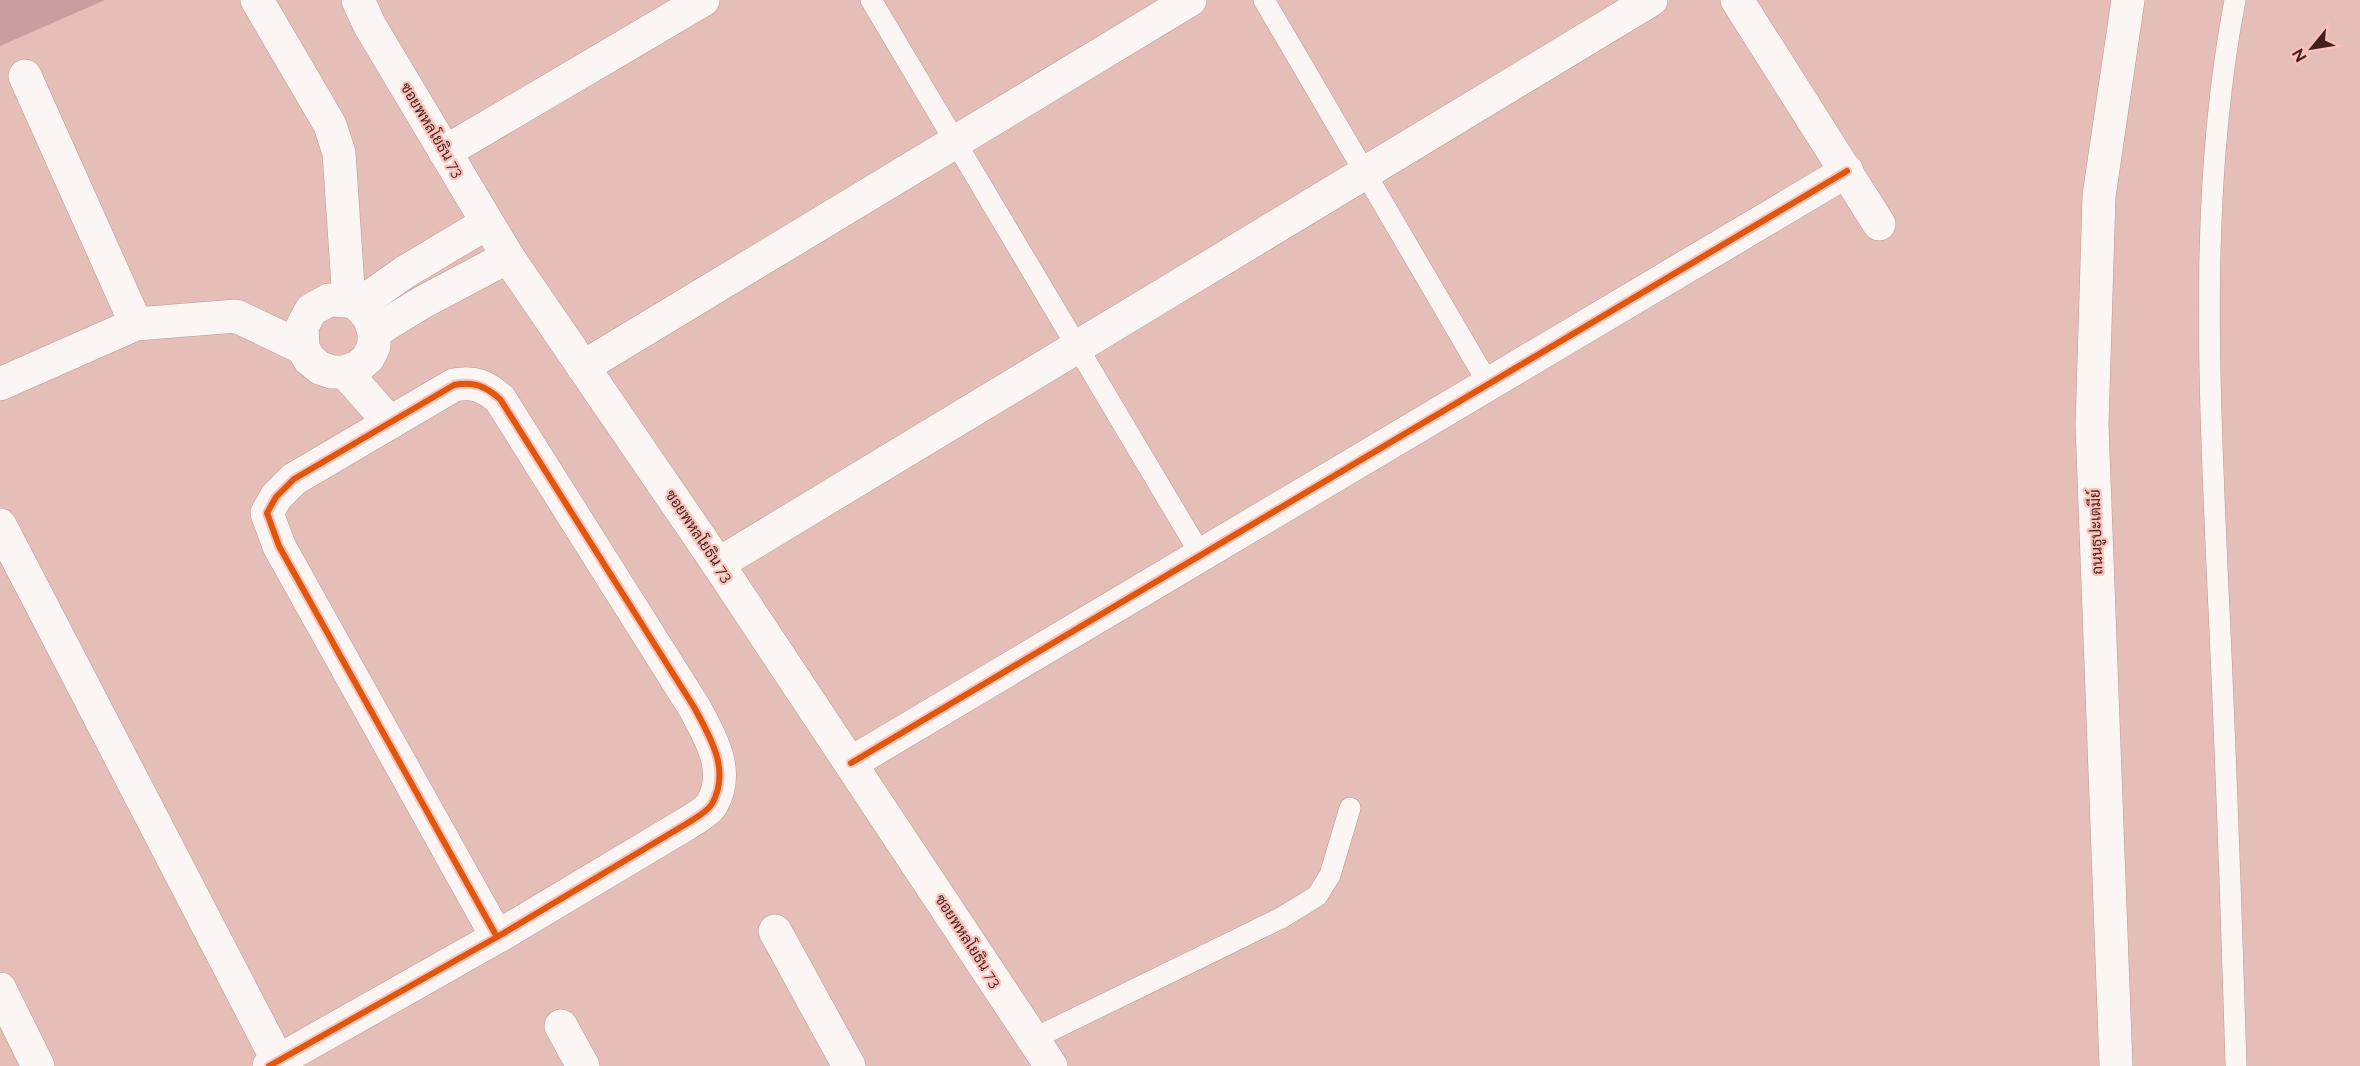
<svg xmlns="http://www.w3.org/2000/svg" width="2360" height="1066" viewBox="0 0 2360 1066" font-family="Raleway,Sarabun,sans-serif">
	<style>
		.building { fill: #c79fa1 }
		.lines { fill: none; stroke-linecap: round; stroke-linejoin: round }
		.service-casing { stroke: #b99893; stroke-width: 22 }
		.minor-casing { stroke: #b99893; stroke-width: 34 }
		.service { stroke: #fbf5f4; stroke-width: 21 }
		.minor { stroke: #fbf5f4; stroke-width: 33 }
		.cycleway-casing { stroke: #fac2ba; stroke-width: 10 }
		.cycleway { stroke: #e0560d; stroke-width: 6 }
		.labels { text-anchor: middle; stroke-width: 4.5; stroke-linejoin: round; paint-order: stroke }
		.street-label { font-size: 15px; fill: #421f1b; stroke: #fac2ba }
	</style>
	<rect width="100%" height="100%" fill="#e5beb8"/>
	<!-- building -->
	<path class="building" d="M0 0H105L0 46Z"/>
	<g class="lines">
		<defs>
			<g id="service">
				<path d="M871 0 1201 555"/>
				<path d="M1264 0 1488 383"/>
				<path d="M2235 0C2199 187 2209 378 2217 567 2225 733 2231 900 2236 1066"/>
				<path d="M1033 1039 1281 918 1317 896 1330 875 1350 808"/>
			</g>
			<g id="minor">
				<path d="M257 0 330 125 339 153 349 301"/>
				<path d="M358 0 370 26 508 257 718 564 1051 1066"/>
				<path d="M1737 0 1879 224"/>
				<path d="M25 76 136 324"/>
				<path d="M445 152 703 0"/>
				<path d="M358 305 405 272 487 223"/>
				<path d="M374 332 423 302 508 257"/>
				<path d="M583 367 1190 0"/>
				<path d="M345 372 390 423"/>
				<path d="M0 384 136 324 236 316 303 348 309 359 320 368 332 372H345L358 367 368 358 374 346V332L369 317 358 305 349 301 329 300 311 310 302 327 303 348"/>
				<path d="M0 525 278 1061"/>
				<path d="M718 564 1651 0"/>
				<path d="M851 763 1847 171"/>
				<path d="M775 931 849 1066"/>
				<path d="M0 989 38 1066"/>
				<path d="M561 1026 583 1066"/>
				<path d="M269 1066 497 937 686 824C694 819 707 812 712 804 731 770 710 737 694 707L500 399C485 386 474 381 454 385L294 479 276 497 267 513 279 546 497 937"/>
				<path d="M2116 1066 2092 425 2099 196 2128 0"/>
			</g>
		</defs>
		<!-- service casing -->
		<use href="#service" class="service-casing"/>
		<!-- minor casing -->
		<use href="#minor" class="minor-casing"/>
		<!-- service -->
		<use href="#service" class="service"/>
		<!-- minor -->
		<use href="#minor" class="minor"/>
		<defs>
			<g id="cycleway">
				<path d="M851 763 1847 171"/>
				<path d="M269 1066 497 937 686 824C694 819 707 812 712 804 731 770 710 737 694 707L500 399C485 386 474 381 454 385L294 479 276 497 267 513 279 546 497 937"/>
			</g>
		</defs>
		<!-- cycleway casing -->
		<use href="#cycleway" class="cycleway-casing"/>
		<!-- cycleway -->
		<use href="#cycleway" class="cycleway"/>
	</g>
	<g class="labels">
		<!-- street labels -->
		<g class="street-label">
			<text transform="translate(432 130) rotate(59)" y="5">ซอยพหลโยธิน 73</text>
			<text transform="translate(2096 532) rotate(-92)" y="5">ถนนธูปะเตมีย์</text>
			<text transform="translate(699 536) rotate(56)" y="5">ซอยพหลโยธิน 73</text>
			<text transform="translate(968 941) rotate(57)" y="5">ซอยพหลโยธิน 73</text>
		</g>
	</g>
	<!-- north arrow -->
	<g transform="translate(2312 48) rotate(240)" stroke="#fac2ba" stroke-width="4.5" paint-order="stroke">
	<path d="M0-4.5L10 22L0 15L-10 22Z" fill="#421f1b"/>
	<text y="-9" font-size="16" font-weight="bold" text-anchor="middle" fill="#421f1b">N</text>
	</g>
</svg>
